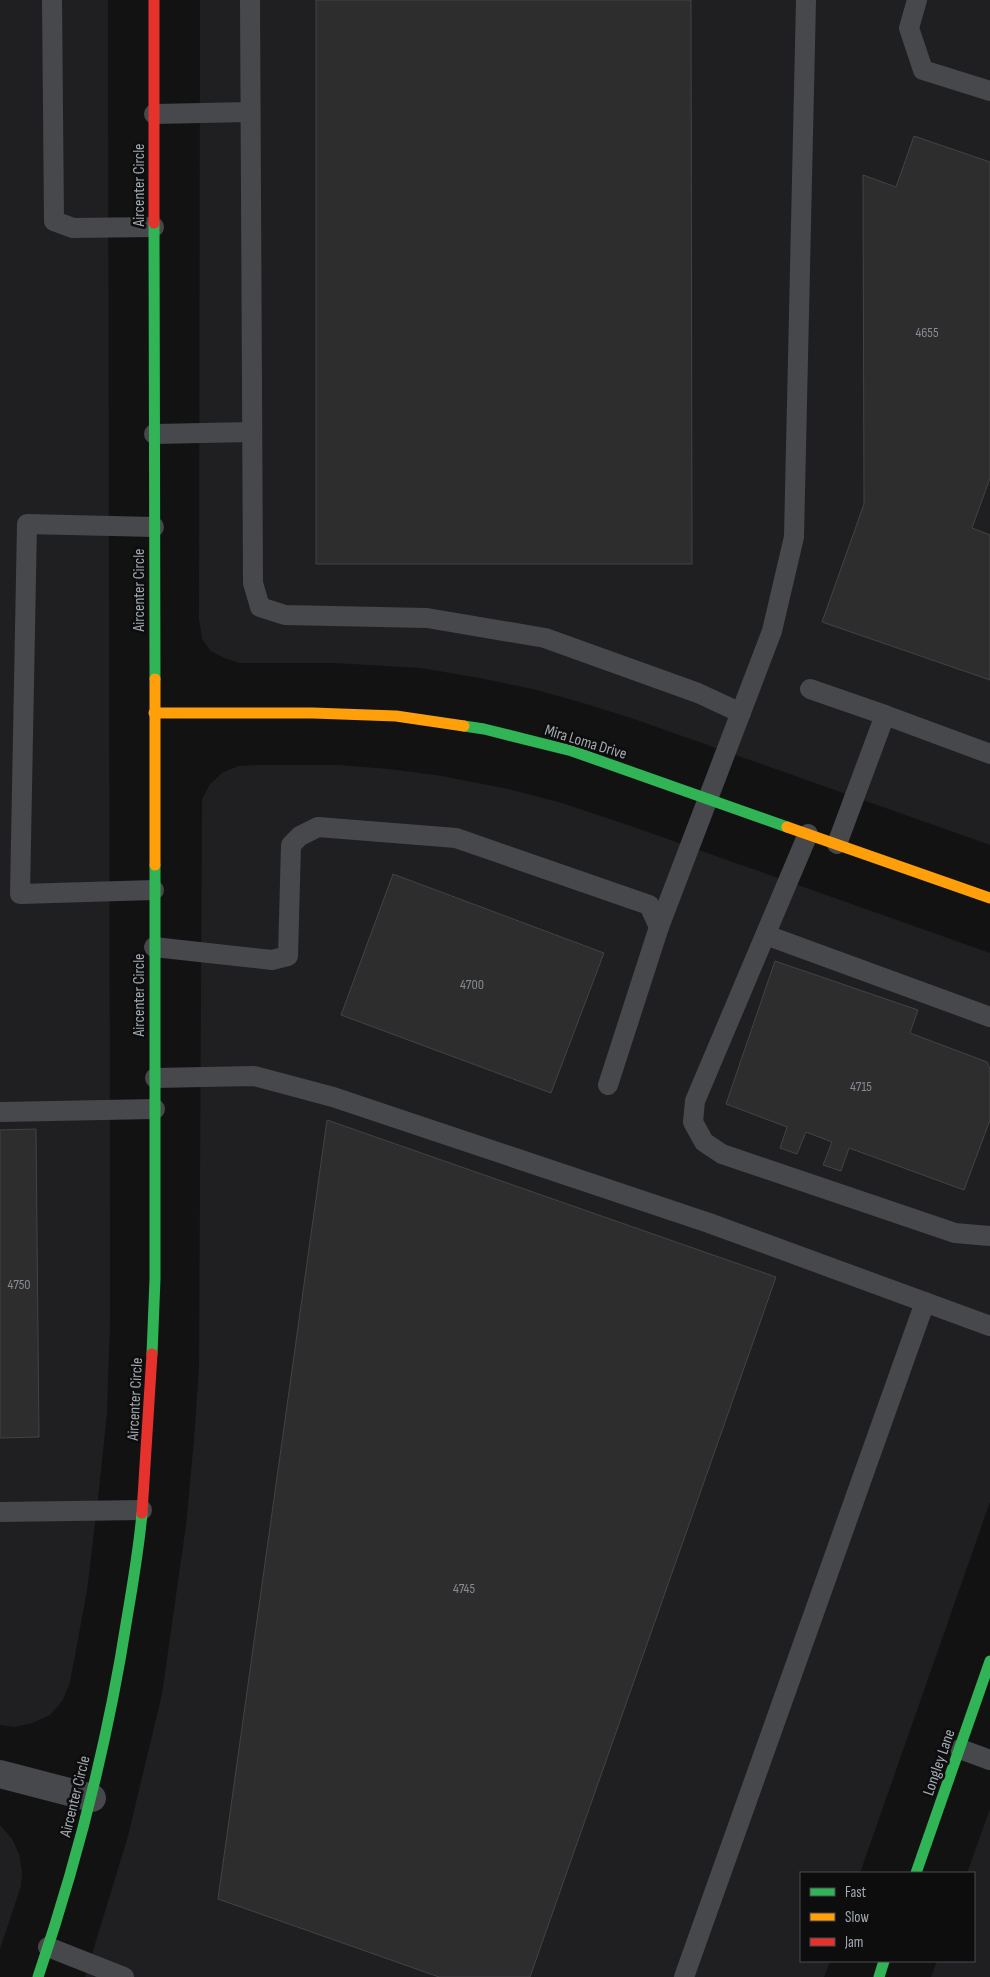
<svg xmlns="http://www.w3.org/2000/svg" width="990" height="1977" viewBox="0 0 990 1977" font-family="'Sofia Sans Condensed',sans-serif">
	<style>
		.built { fill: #1f1f21 }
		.building { fill: #2d2d2e; stroke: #424346 }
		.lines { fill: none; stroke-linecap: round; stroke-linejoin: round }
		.lane { stroke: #46484b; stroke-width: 20 }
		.street { stroke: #46484b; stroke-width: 28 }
		.fast { stroke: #30b455; stroke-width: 11 }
		.slow { stroke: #ff9f0a; stroke-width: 11 }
		.jam { stroke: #e5322d; stroke-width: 11 }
		.labels { text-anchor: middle; stroke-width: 5; stroke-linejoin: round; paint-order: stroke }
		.number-label { font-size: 14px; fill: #868b91 }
		.street-label { font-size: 16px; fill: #a4aab2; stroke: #0d0d0e }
	</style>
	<rect width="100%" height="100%" fill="#121213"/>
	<!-- built -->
	<g class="built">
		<path d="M0 0H108L110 1229V1322L107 1413 98 1499 87 1591 70 1682 63 1700 50 1715 32 1723 14 1727 0 1725Z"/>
		<path d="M200 0H990V845L634 719 583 703 533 689 479 678 421 668 334 663H240L224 658 211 651 202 639 199 619Z"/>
		<path d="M256 765H339L389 769 442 776 508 789 562 803 631 826 990 953V1502L860 1873H801V1961H830L824 1977H85L128 1836 162 1694 186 1525 194 1440 199 1367 202 799 210 784 222 773 238 766Z"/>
		<path d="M990 1809V1977H931L937 1961H974V1873H967Z"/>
		<path d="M0 1825 12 1839 19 1854 22 1872 21 1886 0 1949Z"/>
	</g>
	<!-- building -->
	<g class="building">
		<path d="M316 0H691L692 564H316Z"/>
		<path d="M914 136 990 162V478L972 528 990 535V680L822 622 864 504 863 175 896 187Z"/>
		<path d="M393 874 604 953 551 1093 341 1015Z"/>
		<path d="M775 961 918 1010 910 1033 987 1062 990 1069V1120L964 1190 849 1148 841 1171 823 1165 832 1142 806 1132 797 1154 780 1148 787 1127 726 1104Z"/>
		<path d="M327 1120 776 1277 530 1977H439L218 1899Z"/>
		<path d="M36 1129 39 1437 0 1438V1130Z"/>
	</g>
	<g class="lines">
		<!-- lane -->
		<g class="lane">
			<path d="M52 0 54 221 73 228 154 227"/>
			<path d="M250 0 253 583 260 607 285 615 427 618 545 638 698 693 741 713"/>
			<path d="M917 0 909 28 923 70 990 91"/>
			<path d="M154 114 250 112"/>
			<path d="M154 434 252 432"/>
			<path d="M154 527 27 524 20 894 154 890"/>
			<path d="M810 689 885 715 837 844"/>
			<path d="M885 715 990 754"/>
			<path d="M808 834 695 1101 693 1122 704 1142 722 1154 955 1233 990 1236"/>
			<path d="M659 927 772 631 794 537 806 0"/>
			<path d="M766 935 990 1017"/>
			<path d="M154 947 272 960 288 956 291 845 300 836 318 827 456 838 649 905 659 927 608 1085"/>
			<path d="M155 1078 254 1076 333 1097 709 1223 990 1326"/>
			<path d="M0 1112 155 1109"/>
			<path d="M0 1512 142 1510"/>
			<path d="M960 1749 990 1760"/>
			<path d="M48 1947 124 1977"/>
			<path d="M684 1977 925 1302"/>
		</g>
		<!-- street -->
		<path class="street" d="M0 1774 92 1798"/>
		<!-- fast -->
		<g class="fast">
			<path d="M154 223 155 679"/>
			<path d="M464 726 484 729 572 751 787 827"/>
			<path d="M152 1354 155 1279V865"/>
			<path d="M916 1873 990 1661"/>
			<path d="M38 1977C78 1859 108 1740 127 1618 133 1583 139 1548 142 1513"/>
			<path d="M879 1977 884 1961"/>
		</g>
		<!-- slow -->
		<g class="slow">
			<path d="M155 679V865"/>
			<path d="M154 713H313L396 716 464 726"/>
			<path d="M787 827 990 898"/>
		</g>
		<!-- jam -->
		<g class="jam">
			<path d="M154 0V223"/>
			<path d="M142 1513 152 1354"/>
		</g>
	</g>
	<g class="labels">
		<!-- number labels -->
		<g class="number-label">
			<text x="927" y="337">4655</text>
			<text x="472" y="989">4700</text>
			<text x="861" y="1091">4715</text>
			<text x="19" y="1289">4750</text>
			<text x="464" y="1593">4745</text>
		</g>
		<!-- street labels -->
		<g class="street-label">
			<text transform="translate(138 185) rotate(-90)" y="6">Aircenter Circle</text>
			<text transform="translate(138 590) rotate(-90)" y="6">Aircenter Circle</text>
			<text transform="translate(586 741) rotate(17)" y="6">Mira Loma Drive</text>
			<text transform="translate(138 995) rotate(-90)" y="6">Aircenter Circle</text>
			<text transform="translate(134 1399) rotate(-87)" y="6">Aircenter Circle</text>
			<text transform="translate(938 1762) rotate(-71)" y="6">Longley Lane</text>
			<text transform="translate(74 1796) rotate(-76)" y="6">Aircenter Circle</text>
		</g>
	</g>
	<!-- legend -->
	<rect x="800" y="1872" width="175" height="90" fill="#0d0d0e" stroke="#494c50"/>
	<rect x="810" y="1888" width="25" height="8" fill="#30b455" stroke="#494c50"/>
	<text x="845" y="1897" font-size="15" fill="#a4aab2">Fast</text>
	<rect x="810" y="1913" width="25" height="8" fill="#ff9f0a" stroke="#494c50"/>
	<text x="845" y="1922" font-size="15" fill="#a4aab2">Slow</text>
	<rect x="810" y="1938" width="25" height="8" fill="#e5322d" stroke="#494c50"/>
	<text x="845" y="1947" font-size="15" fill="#a4aab2">Jam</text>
</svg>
